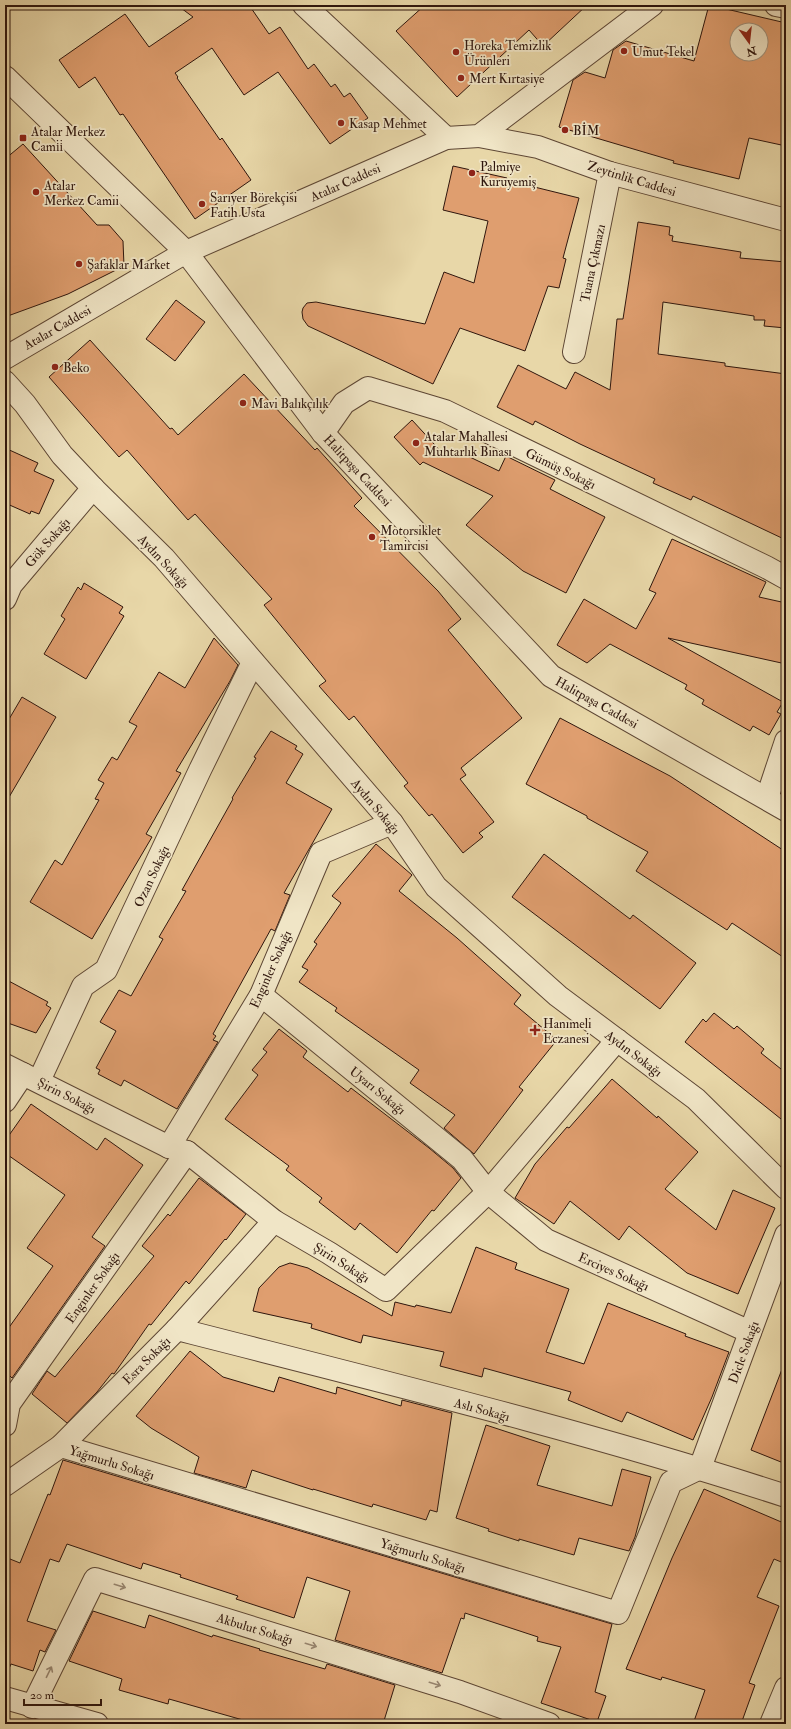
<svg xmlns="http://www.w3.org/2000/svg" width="791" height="1729" viewBox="0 0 791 1729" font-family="'IM FELL Double Pica',serif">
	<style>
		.building { fill: #df9e6f; stroke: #2f160d; fill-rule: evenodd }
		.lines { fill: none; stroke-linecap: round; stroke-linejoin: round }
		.minor-casing { stroke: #5d4634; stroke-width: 24 }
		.tertiary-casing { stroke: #5d4634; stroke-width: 24 }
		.minor { stroke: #f0e5c6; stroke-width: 22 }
		.tertiary { stroke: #f0e5c6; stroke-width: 22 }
		.oneway { stroke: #998873 }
		.poi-dot { fill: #8f2418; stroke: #f0e5c6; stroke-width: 1.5 }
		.labels { text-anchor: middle; stroke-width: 3.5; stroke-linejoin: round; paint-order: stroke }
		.poi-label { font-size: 13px; fill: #2f160d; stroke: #f0e5c6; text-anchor: start }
		.street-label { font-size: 13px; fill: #2f160d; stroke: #f0e5c6 }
	</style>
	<rect width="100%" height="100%" fill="#e8d7a8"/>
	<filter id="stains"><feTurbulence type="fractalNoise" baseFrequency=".005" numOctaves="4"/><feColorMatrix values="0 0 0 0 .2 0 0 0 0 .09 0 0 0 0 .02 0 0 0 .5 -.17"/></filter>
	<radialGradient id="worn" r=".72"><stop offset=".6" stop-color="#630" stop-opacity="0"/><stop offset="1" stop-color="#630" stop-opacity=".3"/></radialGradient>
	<!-- building -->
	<g class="building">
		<path d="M177 5H249L269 34 280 27 308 69 314 64 331 87 335 84 344 97 350 93 368 118 330 144 278 72 244 95 212 48 175 73 178 77 177 78 220 140 222 138 251 180 195 219 123 114 120 115 95 77 79 88 59 60 125 14 149 47 193 17Z"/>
		<path d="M425 5H587L543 46 529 30 457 97 396 31Z"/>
		<path d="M709 5 786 23V146L749 138 739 179 673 163 674 161 559 127 573 80 585 72 605 78 613 50 626 41 694 61ZM737 30H761V54H737Z"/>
		<path d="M23 144 97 225H109L123 241 124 266 68 294 5 317V159Z"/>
		<path d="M453 166 507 178 506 180 579 198 563 258 566 259 559 288 548 286 525 351 460 328 433 384 308 326 303 319 302 312 303 308 307 303 316 302 425 324 444 272 474 283 488 221 443 210Z"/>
		<path d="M638 222 670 227 669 235 673 236 672 241 741 252 740 258 786 262V328L764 326 765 320H754V316L663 302 658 354 725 363V366L786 374V540L693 496 691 500 653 483 655 479 580 444 535 421 533 425 497 407 518 365 566 389 575 372 610 390 617 319H623Z"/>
		<path d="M176 300 205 322 175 361 146 339Z"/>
		<path d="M90 340 170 429 172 428 178 435 244 374 315 450 317 448 362 498 354 506 438 591 461 619 448 630 522 718 461 768 466 775 460 779 494 822 479 833 483 837 463 853 432 814 429 816 404 786 408 783 354 716 349 720 319 686 326 681 264 605 272 599 195 514 188 520 127 450 119 457 49 377Z"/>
		<path d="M412 420 446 457 451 448 499 471 506 456 555 480 550 489 605 517 566 593 523 571 466 525 493 496 423 462 420 465 394 437Z"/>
		<path d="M5 448 38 463 34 471 54 480 39 514 31 511 30 514 5 503Z"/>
		<path d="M672 539 766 582 759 597 786 603V664L668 638 783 702 777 712 781 714 769 735 753 726 750 731 702 704 704 700 685 689 687 685 610 644 587 663 557 645 584 599 636 629 656 593 649 590Z"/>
		<path d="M84 583 123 607 119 613 124 616 86 679 44 654 65 619 61 616 78 587 81 590Z"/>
		<path d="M214 638 238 665 230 681 176 771 181 773 146 834 152 837 92 939 30 902 55 860 62 865 99 800 95 799 104 783 98 780 112 757 117 760 137 726 129 722 159 672 185 688Z"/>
		<path d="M22 697 56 717 5 804V726Z"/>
		<path d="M560 718 670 776 786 852V959L732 923 727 930 636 871 648 852 587 818V816L526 784Z"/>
		<path d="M271 731 297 746 295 749 303 754 286 783 332 809 284 893 290 895 275 931 271 929 213 1034 216 1036 213 1040 218 1042 177 1109 124 1080 121 1086 98 1074 100 1070 96 1068 116 1031 100 1022 119 990 131 996 163 939 159 937 186 891 182 890 233 799 232 798 256 758 254 757Z"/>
		<path d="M376 844 412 875 399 891 457 938 521 995 514 1004 557 1040 519 1087 523 1090 474 1154 444 1128 455 1115 410 1083 419 1070 335 1011 337 1008 299 982 308 970 302 967 317 944 314 942 341 903 332 896Z"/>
		<path d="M544 854 630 919 633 915 696 963 660 1009 512 897Z"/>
		<path d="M5 979 48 1002 46 1005 51 1008 36 1033 5 1022Z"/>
		<path d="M714 1013 734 1029 737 1026 764 1049 761 1053 786 1073V1123L685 1042 703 1019 706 1022Z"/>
		<path d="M279 1029 307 1051 303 1057 348 1092 351 1088 429 1148 453 1168 461 1178 434 1211 432 1210 397 1253 360 1223 355 1230 319 1202 322 1198 286 1170 289 1166 225 1119 258 1075 252 1070 267 1052 263 1049Z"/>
		<path d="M612 1079 657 1118 658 1116 698 1152 665 1189 716 1230 733 1190 775 1208 738 1294 687 1273 629 1226 619 1240 570 1201 554 1224 515 1198 535 1164 567 1127 569 1128Z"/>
		<path d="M31 1104 97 1150 105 1138 143 1165 92 1237 105 1246 12 1378 5 1371V1333L53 1266 27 1248 65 1195 5 1153V1141Z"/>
		<path d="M199 1178 246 1214 226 1240 225 1239 189 1284 186 1281 151 1325 149 1324 114 1374 112 1373 97 1392 67 1423 32 1394 47 1371 55 1377 154 1256 142 1246 168 1214 170 1216Z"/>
		<path d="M476 1247 517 1263 515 1269 569 1289 546 1352 584 1364 608 1303 686 1334 685 1336 729 1352 712 1397 693 1440 627 1412 622 1422 568 1400 571 1392 484 1368 482 1377 440 1366 444 1352 363 1335 361 1343 311 1328 312 1324 253 1311 259 1288 279 1267 290 1263 308 1268 392 1316 395 1302 415 1307 416 1305 451 1313Z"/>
		<path d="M190 1351 223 1377 274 1392 279 1377 336 1394 337 1387 401 1406 402 1400 452 1413 437 1512 430 1510 426 1520 373 1504 372 1507 313 1489V1490L252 1470 246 1488 194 1473 199 1457 151 1428 136 1416Z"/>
		<path d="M784 1364H786V1464L751 1450Z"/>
		<path d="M486 1425 550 1446 537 1485 612 1506 622 1469 651 1477 635 1537 629 1551 579 1538 574 1555 519 1539V1541L488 1531 489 1529 456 1518Z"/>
		<path d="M63 1460 612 1624 595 1692 606 1696 597 1722 541 1703 561 1647 537 1641 538 1637 465 1613 464 1619 461 1618 442 1673 335 1640 350 1591 307 1577 294 1618 236 1599 238 1596 180 1577 181 1575 143 1563 141 1569 67 1544 59 1562 50 1559 27 1621 56 1630 45 1652 40 1650 33 1671 11 1664 7 1673H5V1557L20 1563 48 1494 50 1495Z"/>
		<path d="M704 1489 786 1524V1564L774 1559 757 1597 779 1606 749 1683 755 1685 741 1724H693L705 1690 662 1677 661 1680 626 1669 672 1558Z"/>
		<path d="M93 1611 145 1628 149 1615 212 1637 213 1635 260 1649 259 1650 325 1669 327 1664 395 1685 383 1724H257L169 1699 168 1704 119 1690 122 1679 69 1661Z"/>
	</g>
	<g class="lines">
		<defs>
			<g id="minor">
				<path d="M304 5 446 138"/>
				<path d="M776 5 786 7"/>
				<path d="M574 352 610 173"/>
				<path d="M5 382 25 404 62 455 93 488 164 558 392 823 436 887 558 996 696 1099 786 1188"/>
				<path d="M323 433 344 403 368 388 445 411 766 567 786 578"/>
				<path d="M5 599 11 585 93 488"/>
				<path d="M767 798 786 741"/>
				<path d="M261 995 462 1159 488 1192 546 1240 750 1332"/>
				<path d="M5 1065 169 1147 187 1152 274 1221 329 1253 386 1290 488 1192 617 1040"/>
				<path d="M39 1081 83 986 106 970 200 770 253 662"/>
				<path d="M5 1101 23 1074"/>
				<path d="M169 1147 261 995 321 853 392 823"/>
				<path d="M177 1329C380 1381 586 1431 786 1496"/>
				<path d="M5 1425 9 1404 187 1152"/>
				<path d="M61 1446 618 1613 671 1482 700 1468 786 1235"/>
				<path d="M5 1485 61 1446 177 1329 274 1221"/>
				<path d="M32 1707 95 1579 460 1692 549 1724"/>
				<path d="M771 1724 786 1688"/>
			</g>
			<g id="tertiary">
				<path d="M5 77 186 252 323 433 551 676 786 810"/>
				<path d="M479 136 538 147 610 173 786 220"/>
				<path d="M5 358 186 252 446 138 479 136 652 5"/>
				<path d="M5 1698 97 1724"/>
			</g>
		</defs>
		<!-- minor casing -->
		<use href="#minor" class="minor-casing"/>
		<!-- tertiary casing -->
		<use href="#tertiary" class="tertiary-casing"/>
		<!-- minor -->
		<use href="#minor" class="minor"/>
		<!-- tertiary -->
		<use href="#tertiary" class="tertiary"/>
	</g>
	<!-- one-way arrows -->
	<defs><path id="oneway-shaft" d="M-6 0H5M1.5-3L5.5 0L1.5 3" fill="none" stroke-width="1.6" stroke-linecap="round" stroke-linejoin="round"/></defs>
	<g class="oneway">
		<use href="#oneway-shaft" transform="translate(120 1586) rotate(17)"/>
		<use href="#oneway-shaft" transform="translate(311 1645) rotate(17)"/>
		<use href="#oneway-shaft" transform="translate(49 1672) rotate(-64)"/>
		<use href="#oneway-shaft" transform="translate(435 1684) rotate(17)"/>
	</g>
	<!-- markers -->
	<g class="poi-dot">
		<circle cx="624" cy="51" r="4"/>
		<circle cx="456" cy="52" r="4"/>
		<circle cx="461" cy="78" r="4"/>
		<circle cx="341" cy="123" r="4"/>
		<circle cx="565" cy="130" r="4"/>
		<rect x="19" y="134" width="8" height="8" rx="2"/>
		<circle cx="472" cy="173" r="4"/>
		<circle cx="36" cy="192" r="4"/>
		<circle cx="202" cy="204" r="4"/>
		<circle cx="79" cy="264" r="4"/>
		<circle cx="55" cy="367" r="4"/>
		<circle cx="243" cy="403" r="4"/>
		<circle cx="416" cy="443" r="4"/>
		<circle cx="372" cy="537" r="4"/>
		<path d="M533 1024h4v4h4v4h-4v4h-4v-4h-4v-4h4z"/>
	</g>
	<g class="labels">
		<!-- poi labels -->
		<g class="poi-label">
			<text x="464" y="50">Horeka Temizlik<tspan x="464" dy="15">Ürünleri</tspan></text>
			<text x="632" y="56">Umut Tekel</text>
			<text x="469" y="83">Mert Kırtasiye</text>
			<text x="349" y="128">Kasap Mehmet</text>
			<text x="573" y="135">BİM</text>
			<text x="31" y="136">Atalar Merkez<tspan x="31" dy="15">Cami̇i̇</tspan></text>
			<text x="480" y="171">Palmiye<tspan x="480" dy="15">Kuruyemiş</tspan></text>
			<text x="44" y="190">Atalar<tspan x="44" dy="15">Merkez Camii</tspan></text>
			<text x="210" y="202">Sarıyer Börekçisi<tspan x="210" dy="15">Fatih Usta</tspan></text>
			<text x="87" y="269">Şafaklar Market</text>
			<text x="63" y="372">Beko</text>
			<text x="251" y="408">Mavi Balıkçılık</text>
			<text x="424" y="441">Atalar Mahallesi<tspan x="424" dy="15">Muhtarlık Binası</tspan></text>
			<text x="380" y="535">Motorsiklet<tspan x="380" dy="15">Tamircisi</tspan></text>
			<text x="543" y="1028">Hanımeli<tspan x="543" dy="15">Eczanesi</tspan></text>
		</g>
		<!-- street labels -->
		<g class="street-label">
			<text transform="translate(632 178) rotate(17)" y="5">Zeytinlik Caddesi</text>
			<text transform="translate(345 182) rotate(-24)" y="5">Atalar Caddesi</text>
			<text transform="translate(592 263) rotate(-78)" y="5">Tuana Çıkmazı</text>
			<text transform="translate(57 327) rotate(-30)" y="5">Atalar Caddesi</text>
			<text transform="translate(561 468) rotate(26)" y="5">Gümüş Sokağı</text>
			<text transform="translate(358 470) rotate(47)" y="5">Halitpaşa Caddesi</text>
			<text transform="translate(47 542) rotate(-49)" y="5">Gök Sokağı</text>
			<text transform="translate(164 561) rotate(47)" y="5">Aydın Sokağı</text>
			<text transform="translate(597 702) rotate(29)" y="5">Halitpaşa Caddesi</text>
			<text transform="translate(376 806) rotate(50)" y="5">Aydın Sokağı</text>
			<text transform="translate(151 876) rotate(-65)" y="5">Ozan Sokağı</text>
			<text transform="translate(270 969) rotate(-66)" y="5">Enginler Sokağı</text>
			<text transform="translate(634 1053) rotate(37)" y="5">Aydın Sokağı</text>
			<text transform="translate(378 1090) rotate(39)" y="5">Uyarı Sokağı</text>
			<text transform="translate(67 1095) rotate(27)" y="5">Şirin Sokağı</text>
			<text transform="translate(342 1262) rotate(32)" y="5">Şirin Sokağı</text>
			<text transform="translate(614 1271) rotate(24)" y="5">Erciyes Sokağı</text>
			<text transform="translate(92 1287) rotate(-55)" y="5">Enginler Sokağı</text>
			<text transform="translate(743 1352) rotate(-70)" y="5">Dicle Sokağı</text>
			<text transform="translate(146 1360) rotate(-45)" y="5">Esra Sokağı</text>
			<text transform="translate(482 1409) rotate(15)" y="5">Aslı Sokağı</text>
			<text transform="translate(112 1462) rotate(17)" y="5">Yağmurlu Sokağı</text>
			<text transform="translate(423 1555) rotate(17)" y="5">Yağmurlu Sokağı</text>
			<text transform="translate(255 1628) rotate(17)" y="5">Akbulut Sokağı</text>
		</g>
	</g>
	<!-- margin -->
	<rect width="791" height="1729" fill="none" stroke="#e8d7a8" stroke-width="20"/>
	<rect x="6" y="6" width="779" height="1717" fill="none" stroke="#2f160d" stroke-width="2"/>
	<rect x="10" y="10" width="771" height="1709" fill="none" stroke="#2f160d"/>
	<!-- north arrow -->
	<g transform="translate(749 42) rotate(165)"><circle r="19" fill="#f0e5c6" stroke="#a3927c"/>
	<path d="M0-3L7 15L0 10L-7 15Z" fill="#8f2418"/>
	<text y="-6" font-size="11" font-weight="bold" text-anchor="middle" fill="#2f160d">N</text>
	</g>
	<!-- scale -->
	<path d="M24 1699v6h77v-6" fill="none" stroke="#2f160d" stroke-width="2"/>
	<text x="30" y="1699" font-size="12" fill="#2f160d" stroke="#f0e5c6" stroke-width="3" paint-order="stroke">20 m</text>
	<rect width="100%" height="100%" filter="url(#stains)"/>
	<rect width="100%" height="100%" fill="url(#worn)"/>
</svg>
